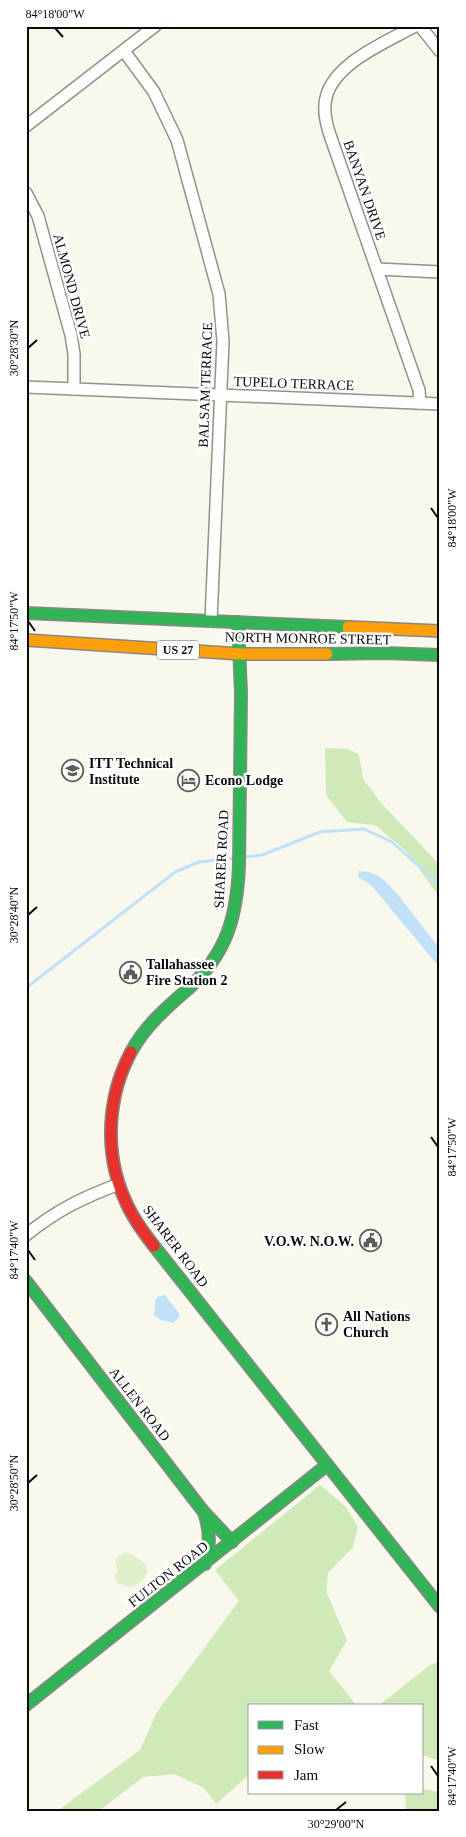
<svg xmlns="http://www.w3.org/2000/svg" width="466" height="1837" viewBox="0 0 466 1837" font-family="'Times New Roman',serif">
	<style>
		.green { fill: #e0f1ca }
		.forest { fill: #cfe9b8 }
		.water { fill: #c0e1f7 }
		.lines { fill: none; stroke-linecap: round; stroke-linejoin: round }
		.stream { stroke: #c0e1f7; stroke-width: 3 }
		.street-casing { stroke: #92918c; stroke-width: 14 }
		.fast-casing { stroke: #888883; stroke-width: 14 }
		.slow-casing { stroke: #888883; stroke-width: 14 }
		.jam-casing { stroke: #888883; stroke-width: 14 }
		.street { stroke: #fefefc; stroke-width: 11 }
		.fast { stroke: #30b455; stroke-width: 11 }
		.slow { stroke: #ff9f0a; stroke-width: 11 }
		.jam { stroke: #e5322d; stroke-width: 11 }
		.ticks { fill: none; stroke: #0a0a0a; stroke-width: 2 }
		.labels { text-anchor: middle; stroke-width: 5; stroke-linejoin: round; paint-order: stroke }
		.shield { fill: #fff; stroke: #545454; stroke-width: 1 }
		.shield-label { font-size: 12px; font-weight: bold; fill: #0a0a0a }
		.street-label { font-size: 14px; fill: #0a0a0a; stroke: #fff }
		.poi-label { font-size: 14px; font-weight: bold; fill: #0a0a0a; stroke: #fff; text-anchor: start }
		.neatline { fill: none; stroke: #0a0a0a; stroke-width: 2 }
		.ticks-label { font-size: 12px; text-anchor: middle; fill: #0a0a0a }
	</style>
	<rect width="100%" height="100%" fill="#f9f8ed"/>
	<!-- green -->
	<path class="green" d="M125 1552C135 1556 145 1560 148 1570 143 1585 128 1593 115 1580V1575L118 1572 115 1560 118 1557Z"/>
	<!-- forest -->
	<g class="forest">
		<path d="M325 748 347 749 359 754 363 779 381 803 440 865V898L406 851 375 825 347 822 326 795Z"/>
		<path d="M320 1485 346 1507 358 1527 353 1547 328 1573 326 1591 347 1640 329 1671 357 1706H250V1774L216 1804 204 1788 174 1774 143 1777 99 1811H57L140 1750 157 1712 239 1601 215 1570Z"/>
		<path d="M440 1661V1761L422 1755V1706H378L430 1665Z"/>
		<path d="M422 1789 440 1792V1811H406L405 1793H422Z"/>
	</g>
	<!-- water -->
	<g class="water">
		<path d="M359 871 369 872 378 876 386 882 399 896 440 949V968L371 885 358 877Z"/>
		<path d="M165 1295 179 1313V1317L173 1323 161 1320 154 1315C157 1305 150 1297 165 1295Z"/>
	</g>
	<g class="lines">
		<!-- stream -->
		<g class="stream">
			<path d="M244 857 262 855 320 832 364 829 392 842 440 885"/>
			<path d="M26 988 175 872 199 862 235 858"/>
		</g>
		<defs>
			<g id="street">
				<path d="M415 26C385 43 328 65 325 104 324 116 327 127 331 138L419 390 420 403"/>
				<path d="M420 26 440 51"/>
				<path d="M124 51 154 92 177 140 219 294 223 341 211 621"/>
				<path d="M26 126 155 26"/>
				<path d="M26 193 38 216 71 335 74 354V389"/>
				<path d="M377 269 440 272"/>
				<path d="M26 387 440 404"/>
				<path d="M26 1235C57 1210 82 1198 119 1184"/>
			</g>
			<g id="fast">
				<path d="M26 613 348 627"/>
				<path d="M327 654 384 653 440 655"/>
				<path d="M131 1052C145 1026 166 1008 188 989 227 953 237 917 239 865L241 693 238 622"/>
				<path d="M154 1246 440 1607"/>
				<path d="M26 1281 203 1511 232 1542"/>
				<path d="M204 1512C210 1530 211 1546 205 1564"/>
				<path d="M26 1705 327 1465"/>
			</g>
			<g id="slow">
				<path d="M348 627 440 631"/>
				<path d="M26 640 241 654H327"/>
			</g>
			<path id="jam" d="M131 1052C107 1097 104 1153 125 1200 132 1217 143 1232 154 1246"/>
		</defs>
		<!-- street casing -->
		<use href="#street" class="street-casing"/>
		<!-- fast casing -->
		<use href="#fast" class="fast-casing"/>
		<!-- slow casing -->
		<use href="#slow" class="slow-casing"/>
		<!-- jam casing -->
		<use href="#jam" class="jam-casing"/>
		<!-- street -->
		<use href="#street" class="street"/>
		<!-- fast -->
		<use href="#fast" class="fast"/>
		<!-- slow -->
		<use href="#slow" class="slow"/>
		<!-- jam -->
		<use href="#jam" class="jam"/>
	</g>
	<!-- ticks -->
	<path class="ticks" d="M55 28 63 37M28 348 37 340M431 508 438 518M28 621 35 631M28 915 37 907M431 1137 438 1147M28 1250 35 1260M28 1483 37 1475M431 1766 438 1776M336 1810 346 1802"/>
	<!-- icons -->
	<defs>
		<symbol id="university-ring" viewBox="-11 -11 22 22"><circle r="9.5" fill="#fff" stroke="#5e5d59" stroke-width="1.5"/><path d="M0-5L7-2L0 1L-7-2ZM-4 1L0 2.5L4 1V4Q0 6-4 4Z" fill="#5e5d59"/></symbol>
		<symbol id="hotel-ring" viewBox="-11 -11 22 22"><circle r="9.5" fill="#fff" stroke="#5e5d59" stroke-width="1.5"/><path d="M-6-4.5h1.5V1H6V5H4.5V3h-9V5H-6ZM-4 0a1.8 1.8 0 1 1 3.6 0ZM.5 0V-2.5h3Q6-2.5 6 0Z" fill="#5e5d59"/></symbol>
		<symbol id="civic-ring" viewBox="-11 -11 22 22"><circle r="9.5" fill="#fff" stroke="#5e5d59" stroke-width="1.5"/><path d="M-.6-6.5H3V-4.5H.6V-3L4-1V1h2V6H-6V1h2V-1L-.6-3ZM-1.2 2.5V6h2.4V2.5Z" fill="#5e5d59"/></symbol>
		<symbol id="church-ring" viewBox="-11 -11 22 22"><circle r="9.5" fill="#fff" stroke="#5e5d59" stroke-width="1.5"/><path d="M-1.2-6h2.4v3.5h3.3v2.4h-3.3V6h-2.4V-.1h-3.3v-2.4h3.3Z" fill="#5e5d59"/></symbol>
	</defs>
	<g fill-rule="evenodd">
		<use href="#university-ring" x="60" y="758" width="25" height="25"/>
		<use href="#hotel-ring" x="176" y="768" width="25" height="25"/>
		<use href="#civic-ring" x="118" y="960" width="25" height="25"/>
		<use href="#civic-ring" x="358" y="1228" width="25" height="25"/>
		<use href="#church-ring" x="314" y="1312" width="25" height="25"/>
	</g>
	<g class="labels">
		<!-- shield labels -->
		<rect class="shield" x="157" y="640.5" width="42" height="19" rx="4"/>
		<g class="shield-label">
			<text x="178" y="654">US 27</text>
		</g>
		<!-- street labels -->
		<g class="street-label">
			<text transform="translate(365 190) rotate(71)" y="5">BANYAN DRIVE</text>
			<text transform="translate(72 286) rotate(75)" y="5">ALMOND DRIVE</text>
			<text transform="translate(294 383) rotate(2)" y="5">TUPELO TERRACE</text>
			<text transform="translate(205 385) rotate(-88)" y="5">BALSAM TERRACE</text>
			<text transform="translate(308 638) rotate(1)" y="5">NORTH MONROE STREET</text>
			<text transform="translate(221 859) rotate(-87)" y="5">SHARER ROAD</text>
			<text transform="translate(176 1246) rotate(53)" y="5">SHARER ROAD</text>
			<text transform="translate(140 1404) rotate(52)" y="5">ALLEN ROAD</text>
			<text transform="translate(168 1574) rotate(-38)" y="5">FULTON ROAD</text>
		</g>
		<!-- poi labels -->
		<g class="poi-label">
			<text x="89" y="768">ITT Technical<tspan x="89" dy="16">Institute</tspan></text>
			<text x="205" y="785">Econo Lodge</text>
			<text x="146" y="969">Tallahassee<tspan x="146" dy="16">Fire Station 2</tspan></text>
			<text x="354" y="1246" text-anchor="end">V.O.W. N.O.W.</text>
			<text x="343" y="1321">All Nations<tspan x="343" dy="16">Church</tspan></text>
		</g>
	</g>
	<!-- border -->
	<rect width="466" height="1837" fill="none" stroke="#ffffff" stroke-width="55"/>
	<!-- legend -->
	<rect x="248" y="1704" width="175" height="90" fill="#ffffff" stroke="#9d9d9d"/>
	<rect x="258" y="1721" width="25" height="8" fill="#30b455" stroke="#9d9d9d"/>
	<text x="294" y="1730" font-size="15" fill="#0a0a0a">Fast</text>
	<rect x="258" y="1746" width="25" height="8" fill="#ff9f0a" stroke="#9d9d9d"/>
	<text x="294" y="1754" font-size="15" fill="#0a0a0a">Slow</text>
	<rect x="258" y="1771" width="25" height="8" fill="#e5322d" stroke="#9d9d9d"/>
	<text x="294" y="1780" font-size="15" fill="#0a0a0a">Jam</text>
	<rect x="28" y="28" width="410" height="1782" class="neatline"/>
	<g class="ticks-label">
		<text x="55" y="18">84°18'00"W</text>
		<text transform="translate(14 348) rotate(-90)" y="4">30°28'30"N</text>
		<text transform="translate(452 518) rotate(-90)" y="4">84°18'00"W</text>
		<text transform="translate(14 621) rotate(-90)" y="4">84°17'50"W</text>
		<text transform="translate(14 915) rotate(-90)" y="4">30°28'40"N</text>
		<text transform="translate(452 1147) rotate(-90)" y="4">84°17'50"W</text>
		<text transform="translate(14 1250) rotate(-90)" y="4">84°17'40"W</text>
		<text transform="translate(14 1483) rotate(-90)" y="4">30°28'50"N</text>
		<text transform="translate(452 1776) rotate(-90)" y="4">84°17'40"W</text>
		<text x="336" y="1828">30°29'00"N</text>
	</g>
</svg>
